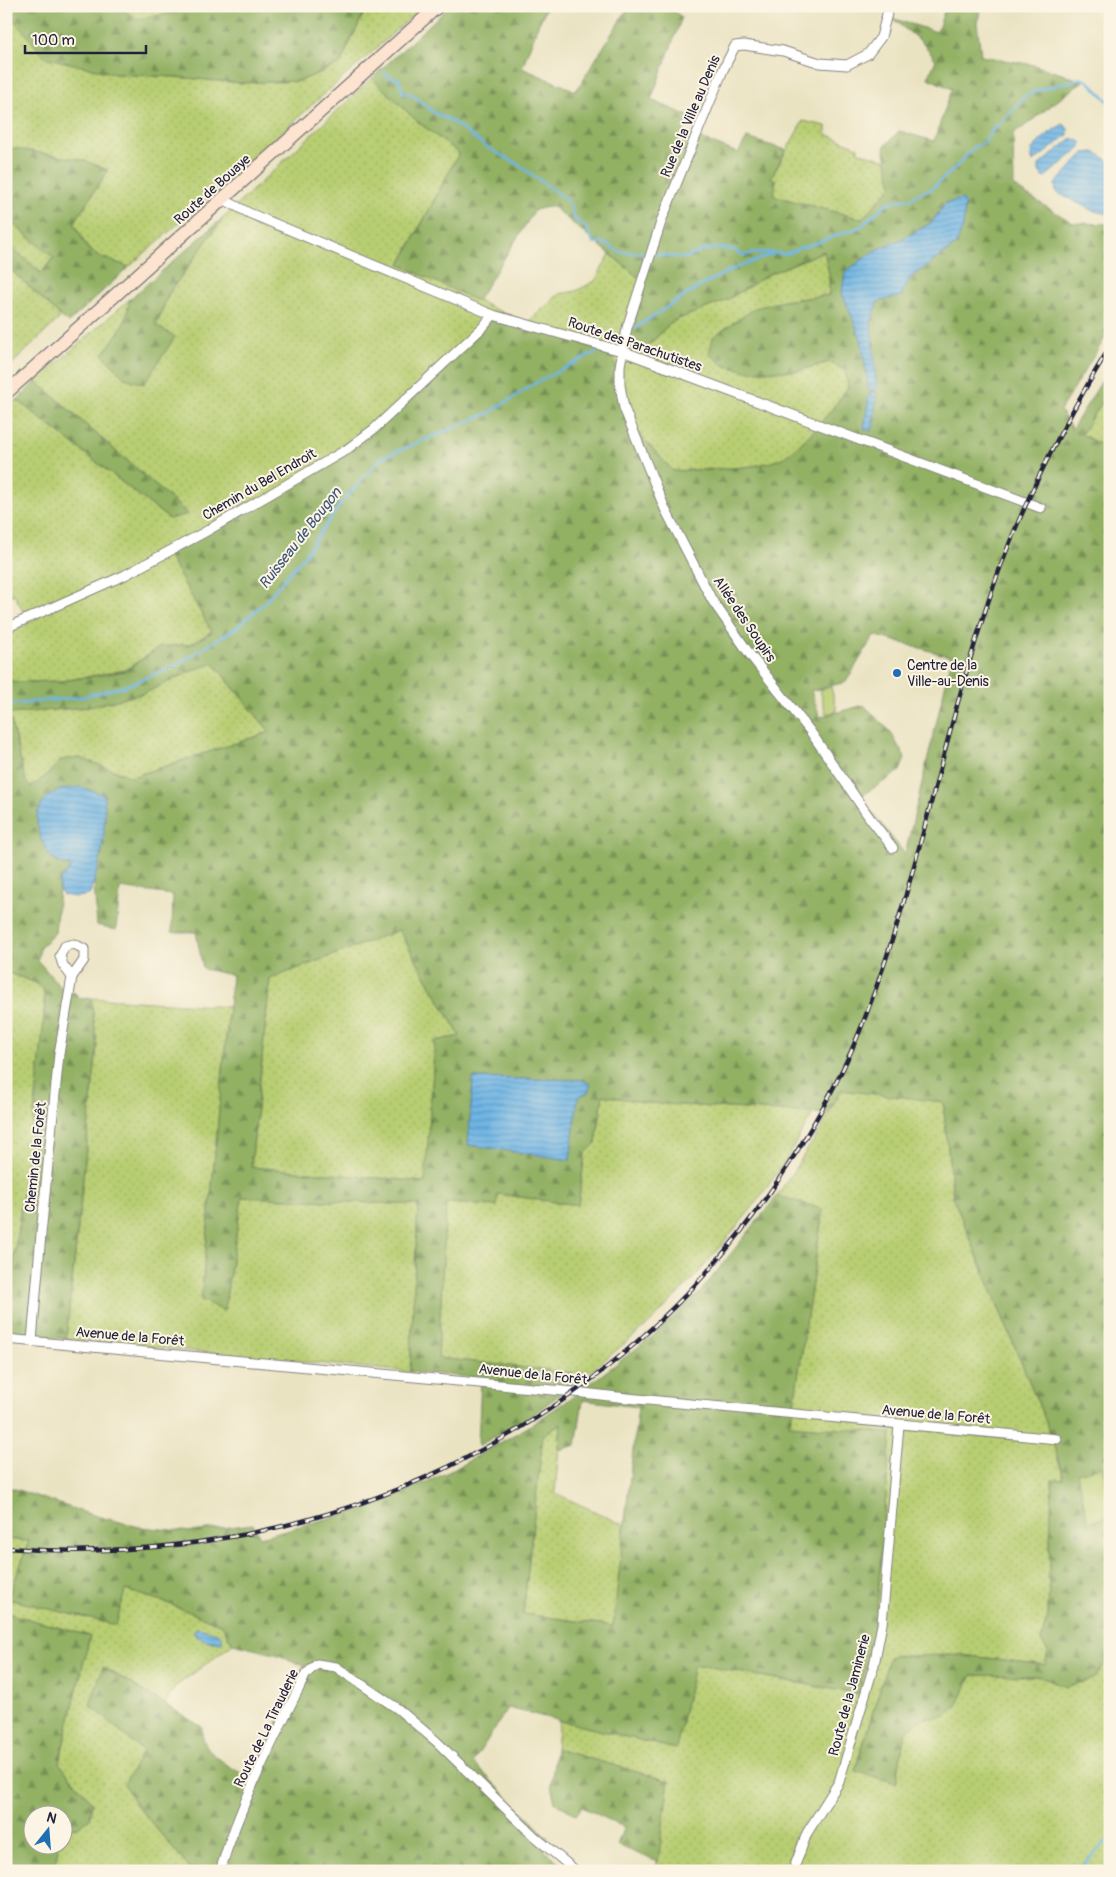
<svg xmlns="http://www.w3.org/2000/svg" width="1116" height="1877" viewBox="0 0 1116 1877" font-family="Pangolin,sans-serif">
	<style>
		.grass { fill: url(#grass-dots); stroke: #6d7856 }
		.forest { fill: url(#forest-firs); stroke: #5a6a50; fill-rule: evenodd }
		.pitch { fill: #b8ce72; stroke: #6d7856 }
		.water { fill: url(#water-rules); stroke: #486c90 }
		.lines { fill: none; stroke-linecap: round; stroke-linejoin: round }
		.stream { stroke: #6fb5e5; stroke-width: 2.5 }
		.minor-casing { stroke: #86827e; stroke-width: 11 }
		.secondary-casing { stroke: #86827e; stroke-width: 15 }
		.minor { stroke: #fff; stroke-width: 9 }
		.secondary { stroke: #fde4d1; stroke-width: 12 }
		.rail-casing { stroke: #22223b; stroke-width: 4.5 }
		.rail { stroke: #fcf5e5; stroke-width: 2.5; stroke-dasharray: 8; stroke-linecap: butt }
		.poi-dot { fill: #1f6fb2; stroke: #fcf5e5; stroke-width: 2 }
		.labels { text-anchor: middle; stroke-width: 4; stroke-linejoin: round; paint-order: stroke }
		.street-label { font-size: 14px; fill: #22223b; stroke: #fcf5e5 }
		.poi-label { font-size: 14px; fill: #22223b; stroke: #fcf5e5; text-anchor: start }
		.water-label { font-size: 15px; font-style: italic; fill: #3d5576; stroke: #fcf5e5 }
	</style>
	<defs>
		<pattern id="grass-dots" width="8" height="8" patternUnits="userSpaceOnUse" patternTransform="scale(1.25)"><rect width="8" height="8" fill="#b8ce72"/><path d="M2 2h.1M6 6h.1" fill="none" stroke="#9eb164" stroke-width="1.8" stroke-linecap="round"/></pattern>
		<pattern id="forest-firs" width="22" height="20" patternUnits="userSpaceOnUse" patternTransform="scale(1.25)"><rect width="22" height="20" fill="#92b164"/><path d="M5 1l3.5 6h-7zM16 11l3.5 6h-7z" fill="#779054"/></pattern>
		<pattern id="water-rules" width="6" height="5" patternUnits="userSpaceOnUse" patternTransform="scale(1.25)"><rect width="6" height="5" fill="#6fb5e5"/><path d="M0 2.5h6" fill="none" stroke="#5b93bb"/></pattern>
	</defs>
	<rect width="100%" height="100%" fill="#fcf5e5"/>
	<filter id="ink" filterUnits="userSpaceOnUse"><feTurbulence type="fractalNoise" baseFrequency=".02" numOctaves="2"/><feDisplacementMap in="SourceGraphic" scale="10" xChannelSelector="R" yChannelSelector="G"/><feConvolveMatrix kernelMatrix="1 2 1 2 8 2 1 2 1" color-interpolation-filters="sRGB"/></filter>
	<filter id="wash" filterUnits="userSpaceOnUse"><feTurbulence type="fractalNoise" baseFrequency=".0096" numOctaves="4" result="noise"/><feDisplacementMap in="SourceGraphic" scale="20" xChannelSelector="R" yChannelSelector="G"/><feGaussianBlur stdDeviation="1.12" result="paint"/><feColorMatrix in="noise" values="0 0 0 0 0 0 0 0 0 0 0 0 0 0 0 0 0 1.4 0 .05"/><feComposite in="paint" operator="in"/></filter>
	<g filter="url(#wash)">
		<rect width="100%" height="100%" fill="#eae3c2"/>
		<!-- grass -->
		<g class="grass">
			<path d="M117 6H194L172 13 137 19Z"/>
			<path d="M367 6H424L129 267 103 258 88 249 74 223 108 170 13 148 6 158V13L23 30 115 74 175 77 241 83 300 81 340 64Z"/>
			<path d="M372 78 418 122 459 153 400 264 501 312 361 445 168 556 212 631 191 644 160 647 125 670 62 681 14 682 6 677V634L29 623 14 594 6 598V409L17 400 169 519 187 513 36 381 130 299 125 322 103 355 175 337 156 326 169 293 224 217Z"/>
			<path d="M803 121 826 126V134L858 147V152L887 160 892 186 862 219 773 196 776 180 771 178Z"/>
			<path d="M6 214 12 223 54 257 41 273 6 242Z"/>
			<path d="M824 251 830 274 829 295 784 301 755 309 798 371 829 362 845 370 848 387C837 405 798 452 780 459 754 470 703 469 673 471L633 427 528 322 559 294 576 291 595 281 610 254 645 283V349L671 322 727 300 769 274Z"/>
			<path d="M6 265 61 317 6 370Z"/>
			<path d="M1110 391V450L1080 434Z"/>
			<path d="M213 663 270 732 132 777 80 758 61 760 48 774 31 788 26 782 9 714 88 707 145 693 193 670Z"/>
			<path d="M399 930 460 1036 435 1042 426 1182 251 1167 270 979Z"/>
			<path d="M6 972 34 982 44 990C46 1090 18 1191 11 1291 10 1304 11 1319 11 1333L6 1332Z"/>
			<path d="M91 998 229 1007 201 1300 224 1310 242 1197 418 1205 410 1372 66 1339 97 1046Z"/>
			<path d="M841 1090 943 1101 953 1197 1046 1422 1064 1478 1052 1480 1048 1616 1041 1640 1048 1652 1045 1665 962 1655 890 1656 855 1770 896 1783 905 1733 971 1675 1039 1676 1065 1687 1095 1678 1108 1660H1110V1871H656L669 1781 556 1749 559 1720 676 1749 694 1664 859 1694 875 1632 891 1433 789 1426 794 1404 823 1209 777 1196 819 1132Z"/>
			<path d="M603 1095 648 1103 813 1113 785 1162 752 1208 700 1271 652 1321 591 1371 573 1373 438 1358 446 1203 496 1206 498 1194 578 1205 585 1153 596 1143Z"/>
			<path d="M561 1424 555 1493 624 1525 614 1626 523 1614 543 1435Z"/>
			<path d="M6 1539 29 1541 8 1599 116 1625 125 1590 162 1601 222 1625 233 1644 176 1686 165 1704 104 1667 143 1751 134 1802 192 1871H58L54 1866 59 1845 62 1844 63 1829 78 1827 92 1802 59 1763 90 1636 6 1613Z"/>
		</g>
		<!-- forest -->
		<g class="forest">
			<path d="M6 6H117L137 19 172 13 194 6H367L340 64 300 81 241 83 175 77 115 74 44 57 23 30 6 13Z"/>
			<path d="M450 6H547L536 30 522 68 576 91 629 6H666L682 17 651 100 689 116 683 132 738 153 747 138 786 150 771 178 776 180 774 196 862 219 892 186 884 147 899 131 934 141 952 89 928 78 936 60 921 41 891 18 937 32 946 6H982L977 22 981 56 1034 65 1083 81 1013 135 1014 187 1073 223 1110 224V330L1060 410 1072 429 1110 368V391L1081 434 1110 450V1660H1107L1095 1678 1065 1687 1039 1676 972 1675 957 1706 944 1717 922 1719 905 1733 896 1783 855 1771 890 1656 962 1655 1045 1665 1048 1652 1041 1640 1048 1616 1052 1480 1064 1478 1046 1422 953 1197 943 1102 841 1090 828 1114 648 1103 603 1095 596 1143 585 1154 578 1205 498 1194 497 1206 446 1203 438 1358 573 1373 572 1385 534 1414 478 1446 481 1378 410 1372 418 1205 242 1197 224 1311 201 1300 232 975 203 969 196 932H172L173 895 120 888 116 930 97 925 94 881 102 852 55 862 71 867 66 874 60 879 55 933 40 947 38 961 63 990 75 993 80 999 91 998 97 1046 66 1339 11 1333 10 1292 37 1089 45 1008 44 990 34 982 6 972V793L8 792 6 785V677L15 682 62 681 125 671 160 647 191 644 212 632 168 555 361 445 501 312 613 355 621 393 633 427 673 471C703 469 754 470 780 459 798 452 837 405 848 387L845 370 829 362 798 371H747L725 366 709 354 713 337 755 308 784 301 829 295V274L824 251 769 274 727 300 671 322 645 349 627 342 645 283 552 206 535 210 477 301 400 265 459 153 418 122 372 78ZM946 203 965 205 963 227 956 245 910 278 901 296 878 301 871 323 874 251 902 239 931 223ZM874 635 952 657 905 854 860 797 900 771 905 758 890 731 864 705 820 717 811 691 846 682ZM213 663 270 732 132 777 80 758 61 760 48 774 31 787 26 782 9 714 88 707 145 693 193 670ZM399 930 460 1036 435 1041 425 1182 251 1167 270 979ZM474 1078 582 1080 588 1092 578 1097Z"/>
			<path d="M12 148 83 160 108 170 74 223 88 249 103 258 129 267 68 323 6 265V242L41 273 54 258 12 223 6 214V158Z"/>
			<path d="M224 217 169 293 156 325 175 337 144 384 124 378 103 355 125 322 130 299Z"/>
			<path d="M36 381 188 514 169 519 17 400Z"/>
			<path d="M777 1196 823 1209 794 1404 789 1425 891 1433 875 1632 859 1694 694 1664 676 1749 508 1708 473 1762 548 1838 544 1850 569 1871H192L134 1802 124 1784 143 1751 90 1705 103 1667 202 1727C199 1753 231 1766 250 1779L304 1666 279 1655 233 1644 222 1625 162 1601 125 1590 116 1625 8 1599 29 1541 6 1539V1486L89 1514 139 1527 192 1532 253 1524 260 1537 370 1507 453 1470 531 1425 571 1398 653 1336 702 1290ZM583 1400 638 1407 613 1626 523 1614 543 1435 561 1424 559 1450 576 1445Z"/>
			<path d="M6 1613 90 1636 59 1763 92 1802 90 1818 78 1827 63 1829 62 1814H32V1844L59 1845 54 1866 58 1871H6Z"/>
			<path d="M556 1749 669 1781 658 1862 617 1845 624 1827 582 1807 576 1815 555 1802 551 1785Z"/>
		</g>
		<!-- pitch -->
		<g class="pitch">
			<path d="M831 687 837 711 826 714 820 690Z"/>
			<path d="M1102 1467 1110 1502V1516L1088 1522 1077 1473Z"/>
		</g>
		<!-- water -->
		<g class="water">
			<path d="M1064 124 1068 129V135L1033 162C1032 158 1030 154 1032 150 1036 143 1057 126 1064 124Z"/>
			<path d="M1072 138 1081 142V147L1044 178 1039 171V165Z"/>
			<path d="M1094 152 1110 161V214L1093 211 1056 192 1055 184 1084 153Z"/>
			<path d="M962 199 965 205 963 227 956 245 910 278 901 296 878 302 871 323 877 388 869 391 861 339 842 293 845 272 874 251 902 239 931 223 946 203Z"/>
			<path d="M877 391 873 427 871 431 864 429 869 394Z"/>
			<path d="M81 787 104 795C107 829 102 863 89 895L76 897 63 895 59 890 60 879 66 874 71 867C65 865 58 864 53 859 44 851 36 829 37 817 37 810 45 798 51 794 59 789 72 788 81 787Z"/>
			<path d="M473 1078 582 1080 591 1084 588 1092 578 1097 570 1160 468 1145Z"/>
			<path d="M197 1628 217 1633 222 1637V1643C211 1642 202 1640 194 1634L195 1629Z"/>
		</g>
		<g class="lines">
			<!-- stream -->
			<g class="stream">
				<path d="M384 72 390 77 399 79 403 93 411 94 436 114 450 120 488 148 516 163 567 200 572 209 573 217 579 223 585 226 594 244 605 243 619 252 649 253"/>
				<path d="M654 254 685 258 703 250 721 248 734 250 742 255 762 252 784 254 794 251 801 247 808 246 860 227 886 204 896 201 910 199 923 191 930 190 954 169 973 148 985 142 991 131 1014 109 1024 97 1036 91 1081 78 1089 82 1110 103"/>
				<path d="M636 328C666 307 697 286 731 270 745 264 760 259 774 253"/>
				<path d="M6 705 81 697 125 686 175 666 236 628 265 602 304 556 342 502 381 458 489 413 537 382 600 350"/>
				<path d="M1077 1871 1110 1838"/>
			</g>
		</g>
	</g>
	<g filter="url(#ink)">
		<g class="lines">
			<defs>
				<g id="minor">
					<path d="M889 6 881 37 868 54 847 65 820 63 783 51 744 45 735 46 723 70 662 219 627 328 620 366V385L624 408 665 509 712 600 751 656 810 731 869 817 893 848"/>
					<path d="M223 199 249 213 493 315 625 352 1041 508"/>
					<path d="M6 628 125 575 205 532 346 450 374 429 483 327 493 315"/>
					<path d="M6 1339 574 1392 627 1398 1057 1439"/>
					<path d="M32 1341 41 1234 59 1054 72 977 84 960V949L74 944 65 946 60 956 63 965 72 977"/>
					<path d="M220 1871C241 1802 274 1738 306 1674L317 1664 336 1667 398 1709 436 1741 535 1837 576 1871"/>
					<path d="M793 1871 807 1833 839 1782 874 1665 882 1624 899 1425"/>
				</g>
				<path id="secondary" d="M6 393 438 6"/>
			</defs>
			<!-- minor casing -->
			<use href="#minor" class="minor-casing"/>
			<!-- secondary casing -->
			<use href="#secondary" class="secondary-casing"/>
			<!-- minor -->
			<use href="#minor" class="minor"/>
			<!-- secondary -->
			<use href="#secondary" class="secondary"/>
			<defs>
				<path id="rail" d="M6 1548C320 1572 615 1433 787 1167 818 1119 846 1069 866 1015 920 875 945 724 995 582 1024 499 1064 422 1110 347"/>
			</defs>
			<!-- rail casing -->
			<use href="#rail" class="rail-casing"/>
			<!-- rail -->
			<use href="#rail" class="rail"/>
		</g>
	</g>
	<!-- markers -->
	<circle class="poi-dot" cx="897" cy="673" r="5"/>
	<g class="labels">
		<!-- street labels -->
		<g class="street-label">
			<text transform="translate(690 116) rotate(-67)" y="5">Rue de la Ville au Denis</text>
			<text transform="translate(212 189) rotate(-42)" y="5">Route de Bouaye</text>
			<text transform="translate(635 344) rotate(19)" y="5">Route des Parachutistes</text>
			<text transform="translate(259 484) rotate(-30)" y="5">Chemin du Bel Endroit</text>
			<text transform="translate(745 619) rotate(56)" y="5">Allée des Soupirs</text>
			<text transform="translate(35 1157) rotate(-84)" y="5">Chemin de la Forêt</text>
			<text transform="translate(130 1336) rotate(5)" y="5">Avenue de la Forêt</text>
			<text transform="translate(533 1374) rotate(6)" y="5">Avenue de la Forêt</text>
			<text transform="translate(936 1414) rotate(5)" y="5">Avenue de la Forêt</text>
			<text transform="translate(849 1695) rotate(-75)" y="5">Route de la Jaminerie</text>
			<text transform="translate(266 1728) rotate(-64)" y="5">Route de La Tirauderie</text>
		</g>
		<!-- poi labels -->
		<g class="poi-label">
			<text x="907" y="670">Centre de la<tspan x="907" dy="16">Ville-au-Denis</tspan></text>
		</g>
		<!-- water labels -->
		<g class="water-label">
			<text transform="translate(300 538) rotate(-52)" y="5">Ruisseau de Bougon</text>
		</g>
	</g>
	<!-- margin -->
	<rect width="1116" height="1877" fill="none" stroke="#fcf5e5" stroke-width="25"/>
	<!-- north arrow -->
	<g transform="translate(48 1830) rotate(17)"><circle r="24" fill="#fcf5e5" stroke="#a5a1a1"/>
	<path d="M0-4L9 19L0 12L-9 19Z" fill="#1f6fb2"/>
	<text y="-8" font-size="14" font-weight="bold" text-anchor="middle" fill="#22223b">N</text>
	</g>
	<!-- scale -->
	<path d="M25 45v8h121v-8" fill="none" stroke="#22223b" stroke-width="2.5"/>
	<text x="32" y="45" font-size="15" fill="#22223b" stroke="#fcf5e5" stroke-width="4" paint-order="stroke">100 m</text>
</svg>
